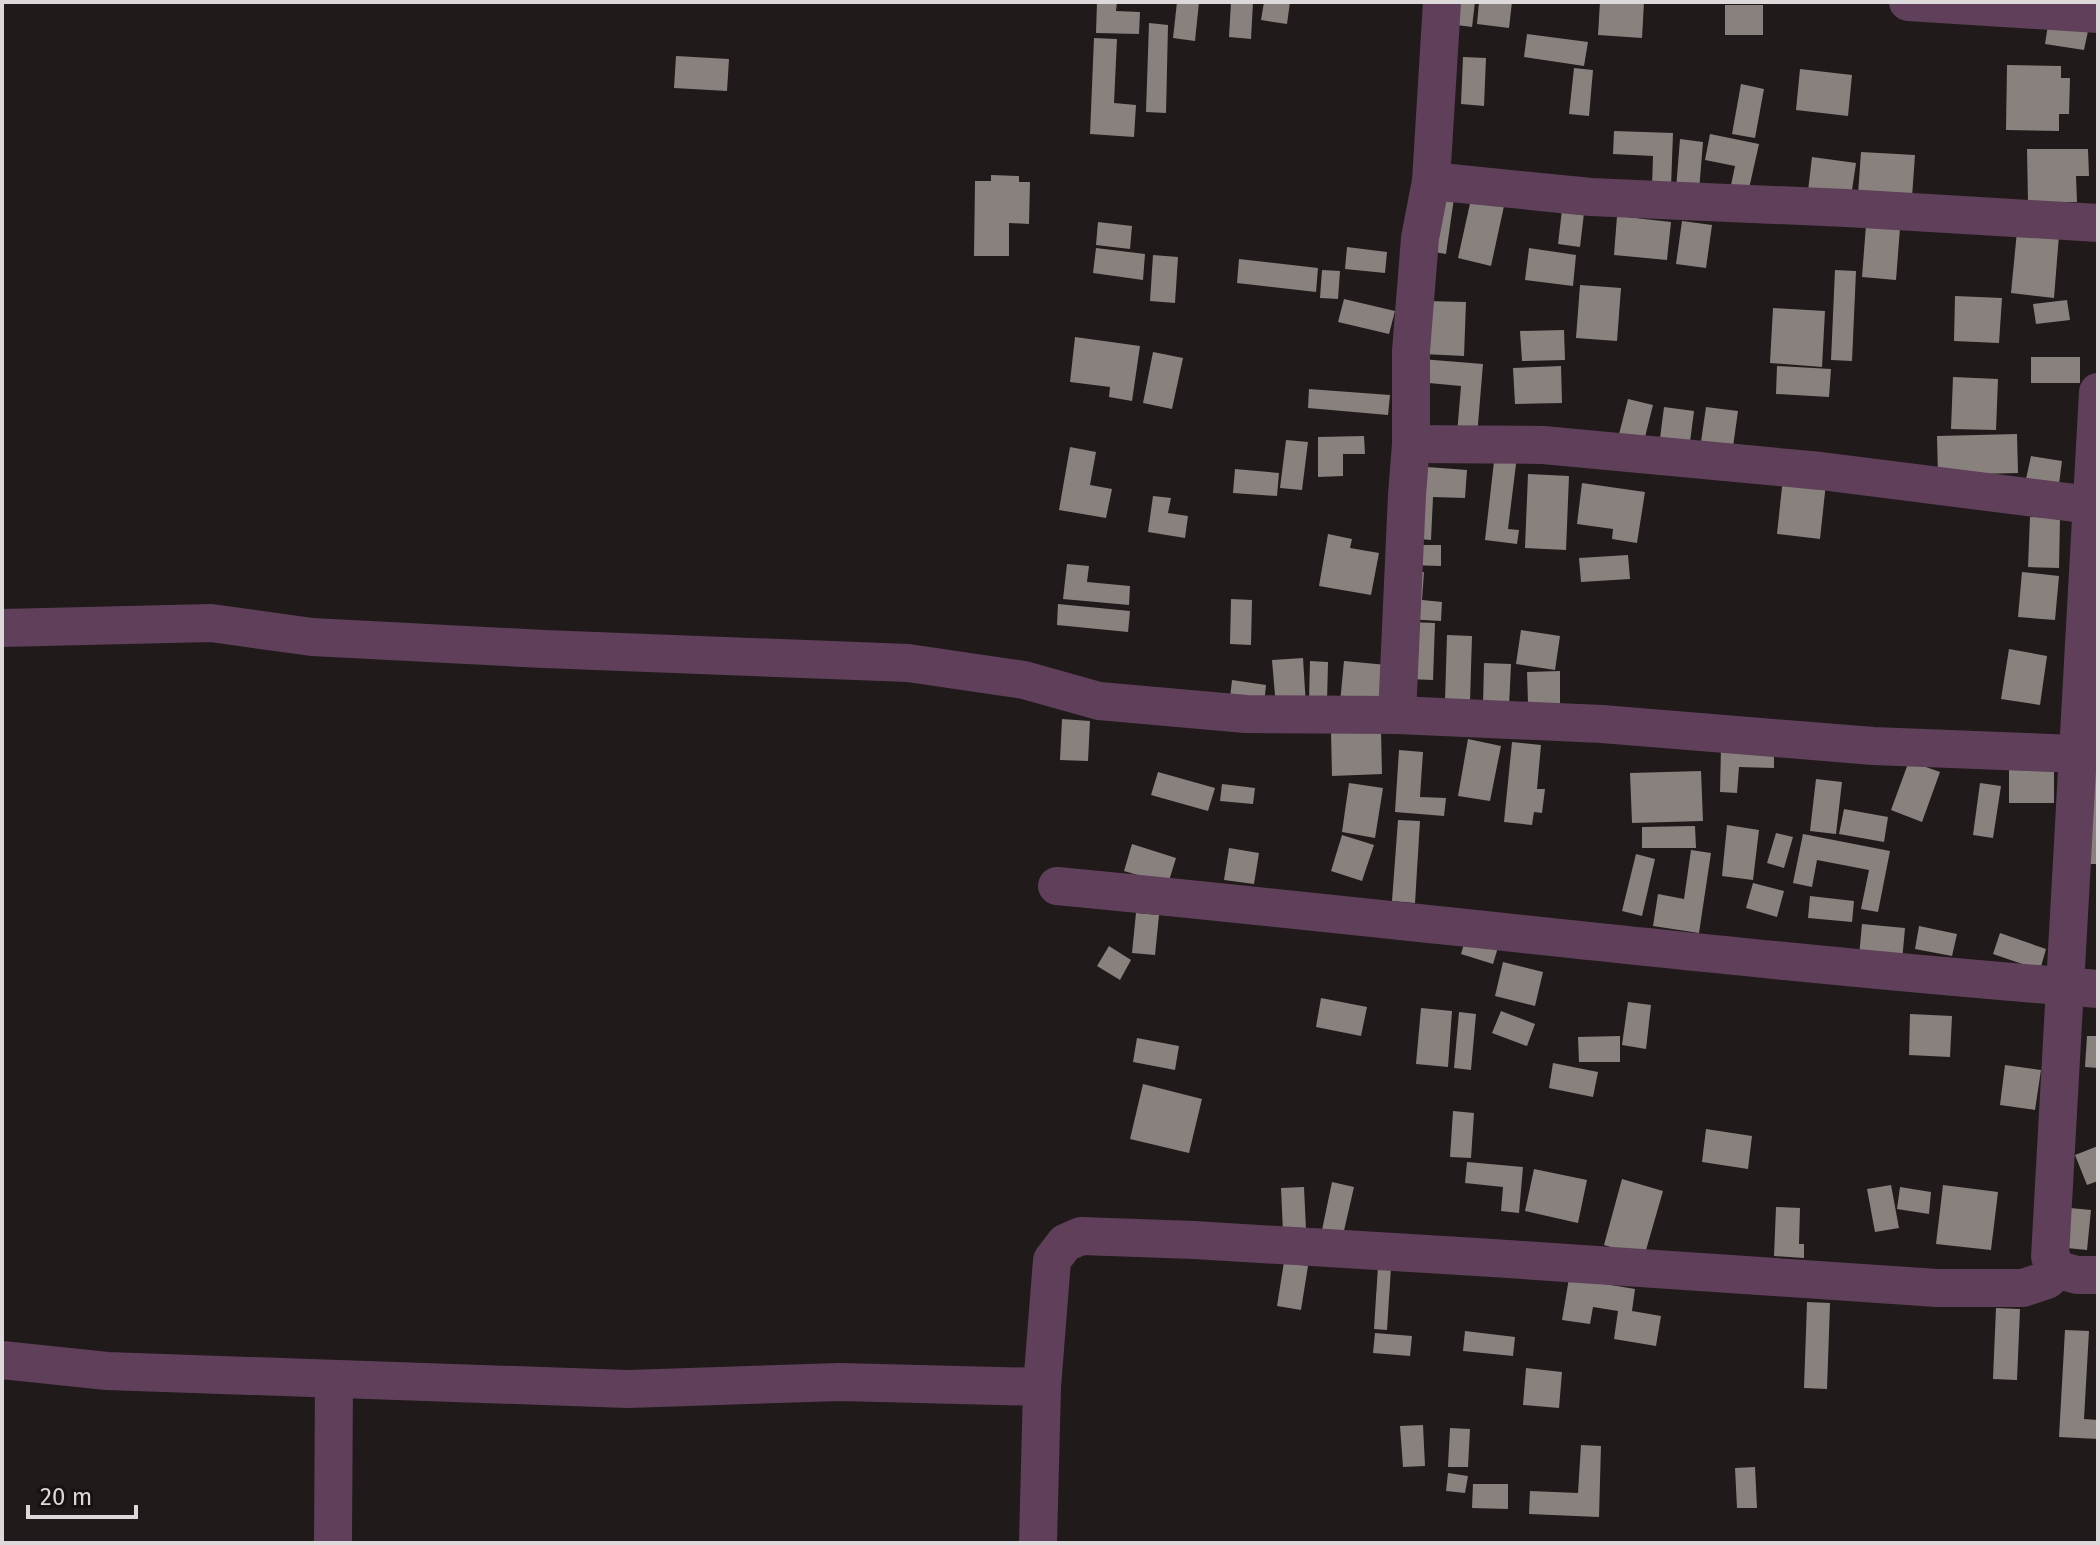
<svg xmlns="http://www.w3.org/2000/svg" width="2100" height="1545" viewBox="0 0 2100 1545" font-family="'Fira Sans',sans-serif">
	<style>
		.building { fill: #89817e }
		.lines { fill: none; stroke-linecap: round; stroke-linejoin: round }
		.minor { stroke: #5f3f59; stroke-width: 38 }
	</style>
	<rect width="100%" height="100%" fill="#201a1a"/>
	<!-- building -->
	<g class="building">
		<path d="M1097 2H1117L1116 11 1140 12 1139 34 1096 33Z"/>
		<path d="M1177 2H1199L1195 41 1173 38Z"/>
		<path d="M1231 2H1253L1251 39 1229 37Z"/>
		<path d="M1264 2H1290L1287 24 1261 20Z"/>
		<path d="M1452 2H1475L1472 27 1449 24Z"/>
		<path d="M1479 2H1512L1509 28 1477 24Z"/>
		<path d="M1600 2H1644L1642 38 1598 35Z"/>
		<rect x="1725" y="5" width="38" height="30"/>
		<path d="M1149 23 1168 25 1166 113 1146 112Z"/>
		<path d="M2048 25 2088 31 2084 50 2045 44Z"/>
		<path d="M1527 34 1588 42 1584 66 1524 57Z"/>
		<path d="M1094 38 1117 39 1114 103 1136 105 1134 137 1090 134Z"/>
		<path d="M676 56 729 59 727 91 674 88Z"/>
		<path d="M1463 57 1486 58 1484 106 1461 104Z"/>
		<path d="M2007 65 2061 66V78H2070L2069 114H2059V131L2006 130Z"/>
		<path d="M1574 68 1593 70 1589 116 1569 114Z"/>
		<path d="M1800 69 1852 75 1848 116 1796 110Z"/>
		<path d="M1741 84 1764 89 1755 138 1732 134Z"/>
		<path d="M1614 131 1673 133 1671 187 1652 186 1653 156 1613 154Z"/>
		<path d="M1710 134 1759 144 1748 193 1730 190 1735 166 1705 160Z"/>
		<path d="M1680 139 1703 142 1699 191 1676 189Z"/>
		<path d="M2027 149H2088L2089 176H2076L2077 202H2028Z"/>
		<path d="M1861 152 1915 155 1912 197 1858 194Z"/>
		<path d="M1812 157 1856 163 1851 197 1808 191Z"/>
		<path d="M991 175 1019 176V182H1030L1029 224 1009 223V256H974L975 181H991Z"/>
		<path d="M1442 196 1454 198 1446 254 1434 252Z"/>
		<path d="M1471 199 1504 206 1491 266 1458 258Z"/>
		<path d="M1562 210 1584 213 1580 247 1558 244Z"/>
		<path d="M1617 216 1671 222 1667 260 1614 255Z"/>
		<path d="M1682 221 1712 225 1706 268 1676 264Z"/>
		<path d="M1098 222 1132 226 1130 249 1096 245Z"/>
		<path d="M1866 225 1900 228 1896 280 1862 277Z"/>
		<path d="M2017 231 2059 235 2054 298 2011 293Z"/>
		<path d="M1347 247 1387 252 1385 273 1345 269Z"/>
		<path d="M1096 248 1145 254 1143 280 1093 273Z"/>
		<path d="M1529 248 1576 255 1573 286 1525 280Z"/>
		<path d="M1153 255 1178 257 1175 303 1150 301Z"/>
		<path d="M1239 259 1318 268 1316 292 1237 283Z"/>
		<path d="M1322 270 1340 271 1338 299 1320 298Z"/>
		<path d="M1835 270 1856 271 1852 361 1831 360Z"/>
		<path d="M1580 285 1621 288 1617 341 1576 338Z"/>
		<path d="M1955 296 2002 298 1999 343 1954 341Z"/>
		<path d="M1344 299 1395 311 1389 334 1338 322Z"/>
		<path d="M2067 300 2070 320 2036 324 2033 304Z"/>
		<path d="M1425 301 1466 302 1464 356 1423 354Z"/>
		<path d="M1773 308 1825 311 1822 367 1770 363Z"/>
		<path d="M1564 330 1565 360 1522 361 1520 331Z"/>
		<path d="M1075 337 1140 346 1132 401 1109 397 1110 387 1070 382Z"/>
		<path d="M1153 352 1183 358 1172 409 1143 403Z"/>
		<rect x="2031" y="357" width="49" height="26"/>
		<path d="M1421 359 1483 364 1477 436 1457 434 1461 386 1418 382Z"/>
		<path d="M1561 366 1562 403 1515 404 1513 368Z"/>
		<path d="M1777 366 1831 369 1829 397 1776 394Z"/>
		<path d="M1953 377 1998 379 1996 430 1951 429Z"/>
		<path d="M1309 389 1390 395 1388 415 1308 408Z"/>
		<path d="M1628 399 1653 405 1643 445 1618 438Z"/>
		<path d="M1664 407 1694 411 1689 450 1659 446Z"/>
		<path d="M1706 407 1738 411 1732 454 1700 449Z"/>
		<path d="M2017 434 2018 473 1938 475 1937 436Z"/>
		<path d="M1364 436 1365 454H1343V476L1318 477V437Z"/>
		<path d="M1286 440 1308 442 1302 490 1280 488Z"/>
		<path d="M1070 447 1096 452 1090 485 1112 489 1106 518 1059 510Z"/>
		<path d="M1495 453 1517 456 1508 529 1519 530 1517 544 1485 540Z"/>
		<path d="M2031 456 2062 461 2059 484 2026 479Z"/>
		<path d="M1414 466 1467 470 1465 498 1433 497 1431 540 1409 538Z"/>
		<path d="M1235 469 1279 473 1277 496 1233 493Z"/>
		<path d="M1528 474 1569 476 1566 550 1525 548Z"/>
		<path d="M1783 478 1826 483 1820 539 1777 534Z"/>
		<path d="M1582 483 1645 492 1637 543 1612 539 1613 529 1577 524Z"/>
		<path d="M1153 496 1171 498 1168 513 1188 516 1185 538 1148 532Z"/>
		<path d="M2030 517 2060 518 2059 568 2028 567Z"/>
		<path d="M1328 534 1352 539 1350 548 1379 553 1371 595 1319 586Z"/>
		<path d="M1408 545H1441V566L1408 565Z"/>
		<path d="M1628 555 1630 579 1581 582 1579 558Z"/>
		<path d="M1067 564 1089 566 1087 582 1130 586 1129 605 1063 599Z"/>
		<path d="M1409 572H1424L1422 600 1442 602 1441 621 1406 619Z"/>
		<path d="M2022 572 2059 576 2055 620 2018 617Z"/>
		<path d="M1231 599 1252 600 1251 645 1230 644Z"/>
		<path d="M1058 604 1130 611 1128 632 1057 625Z"/>
		<path d="M1409 622 1435 623 1433 680 1408 679Z"/>
		<path d="M1521 630 1560 636 1555 670 1516 664Z"/>
		<path d="M1447 635 1472 636 1470 702 1445 701Z"/>
		<path d="M2009 649 2047 656 2040 705 2001 699Z"/>
		<path d="M1303 658 1306 706 1276 707 1272 660Z"/>
		<path d="M1310 661 1328 662 1327 702 1309 701Z"/>
		<path d="M1344 661 1387 665 1383 706 1340 703Z"/>
		<path d="M1484 663 1511 664 1509 707 1483 705Z"/>
		<path d="M1560 671V703H1528L1527 672Z"/>
		<path d="M1232 680 1266 685 1264 704 1230 698Z"/>
		<path d="M1062 719 1090 721 1088 761 1060 760Z"/>
		<path d="M1381 731 1382 774 1332 776 1331 732Z"/>
		<path d="M1468 739 1501 746 1490 801 1458 796Z"/>
		<path d="M1512 742 1541 745 1537 789H1545L1542 813 1534 812 1532 825 1504 822Z"/>
		<path d="M1721 747 1774 749V768L1739 767 1737 793 1720 792Z"/>
		<path d="M1399 750 1423 752 1420 797 1446 798 1444 816 1395 812Z"/>
		<path d="M1909 761 1940 772 1922 822 1891 810Z"/>
		<rect x="2009" y="770" width="45" height="33"/>
		<path d="M1701 771 1703 821 1632 823 1630 773Z"/>
		<path d="M2083 771H2098V864H2085Z"/>
		<path d="M1158 772 1215 788 1208 811 1151 795Z"/>
		<path d="M1816 779 1842 782 1836 834 1810 831Z"/>
		<path d="M1349 783 1383 788 1375 838 1342 832Z"/>
		<path d="M1980 783 2001 786 1993 838 1973 835Z"/>
		<path d="M1222 784 1255 788 1253 804 1220 801Z"/>
		<path d="M1844 809 1888 817 1884 842 1839 834Z"/>
		<path d="M1398 820 1420 821 1415 903 1392 901Z"/>
		<path d="M1727 825 1759 830 1753 880 1722 876Z"/>
		<path d="M1695 826 1696 848H1642V827Z"/>
		<path d="M1776 833 1793 837 1784 868 1767 863Z"/>
		<path d="M1803 834 1890 851 1878 912 1861 909 1869 870 1817 860 1812 887 1793 883Z"/>
		<path d="M1342 835 1374 845 1362 881 1331 871Z"/>
		<path d="M1132 844 1176 858 1168 884 1124 871Z"/>
		<path d="M1229 848 1259 853 1254 884 1224 880Z"/>
		<path d="M1691 850 1711 853 1699 933 1653 926 1658 894 1684 899Z"/>
		<path d="M1636 854 1655 859 1642 916 1622 911Z"/>
		<path d="M1753 883 1784 891 1777 917 1746 908Z"/>
		<path d="M1810 896 1854 901 1852 922 1808 918Z"/>
		<path d="M1136 913 1159 915 1155 955 1132 953Z"/>
		<path d="M1862 924 1905 928 1902 961 1859 956Z"/>
		<path d="M1919 926 1957 934 1952 956 1915 949Z"/>
		<path d="M2000 933 2046 949 2040 970 1993 954Z"/>
		<path d="M1467 934 1499 944 1493 964 1461 954Z"/>
		<path d="M1109 946 1131 960 1120 980 1097 966Z"/>
		<path d="M1503 962 1543 972 1535 1006 1495 996Z"/>
		<path d="M1321 998 1367 1007 1361 1036 1316 1027Z"/>
		<path d="M1628 1002 1651 1005 1646 1049 1622 1045Z"/>
		<path d="M1421 1008 1452 1011 1448 1067 1416 1064Z"/>
		<path d="M1501 1011 1535 1024 1527 1046 1492 1033Z"/>
		<path d="M1459 1012 1476 1014 1471 1070 1454 1068Z"/>
		<path d="M1910 1014 1952 1016 1950 1057 1909 1055Z"/>
		<path d="M1620 1036V1062H1579L1578 1037Z"/>
		<path d="M2087 1036H2098V1068L2085 1067Z"/>
		<path d="M1137 1038 1179 1046 1175 1070 1133 1062Z"/>
		<path d="M1553 1063 1598 1072 1593 1097 1549 1088Z"/>
		<path d="M2005 1065 2041 1070 2035 1110 2000 1105Z"/>
		<path d="M1143 1084 1202 1099 1189 1153 1130 1139Z"/>
		<path d="M1453 1111 1474 1113 1471 1158 1450 1157Z"/>
		<path d="M1706 1129 1752 1136 1748 1169 1702 1162Z"/>
		<path d="M2098 1146V1181L2087 1185 2075 1155Z"/>
		<path d="M1467 1162 1523 1167 1519 1213 1501 1211 1503 1187 1465 1183Z"/>
		<path d="M1534 1169 1587 1180 1578 1223 1525 1211Z"/>
		<path d="M1622 1179 1663 1191 1644 1257 1604 1245Z"/>
		<path d="M1332 1182 1354 1187 1343 1235 1322 1230Z"/>
		<path d="M1891 1185 1899 1228 1875 1232 1867 1189Z"/>
		<path d="M1943 1185 1998 1192 1991 1250 1936 1244Z"/>
		<path d="M1304 1187 1306 1230 1283 1232 1281 1188Z"/>
		<path d="M1900 1187 1931 1192 1929 1214 1897 1209Z"/>
		<path d="M1776 1207 1800 1208 1799 1244H1804V1258L1774 1256Z"/>
		<path d="M2070 1208 2091 1210 2087 1250 2067 1248Z"/>
		<path d="M1284 1262 1308 1266 1301 1310 1277 1306Z"/>
		<path d="M1378 1266 1391 1267 1387 1330 1374 1329Z"/>
		<path d="M1569 1278 1635 1289 1632 1311 1661 1316 1656 1346 1614 1339 1618 1311 1593 1307 1590 1324 1562 1320Z"/>
		<path d="M1807 1302 1830 1303 1827 1389 1804 1388Z"/>
		<path d="M1996 1308 2020 1309 2017 1380 1993 1379Z"/>
		<path d="M2065 1330 2089 1331 2084 1419 2098 1420V1439L2059 1437Z"/>
		<path d="M1465 1331 1515 1337 1513 1356 1463 1351Z"/>
		<path d="M1375 1333 1412 1336 1410 1356 1373 1353Z"/>
		<path d="M1526 1368 1562 1372 1559 1408 1523 1405Z"/>
		<path d="M1423 1425 1425 1466 1403 1467 1400 1426Z"/>
		<path d="M1450 1428 1470 1429 1468 1467H1448Z"/>
		<path d="M1581 1445 1601 1446 1599 1517 1529 1514 1530 1491 1578 1493Z"/>
		<path d="M1755 1467 1757 1508H1737L1735 1468Z"/>
		<path d="M1448 1473 1468 1476 1465 1493 1446 1491Z"/>
		<path d="M1473 1484H1508V1509L1472 1508Z"/>
	</g>
	<g class="lines">
		<!-- minor -->
		<g class="minor">
			<path d="M1908 2 2098 14"/>
			<path d="M1431 181 1591 197 1846 208 2098 223"/>
			<path d="M2098 392 2050 1257 2059 1270 2077 1275H2098"/>
			<path d="M1411 444 1543 445 1821 471 2098 506"/>
			<path d="M2 628 211 623 312 637 544 649 908 663 1024 680 1099 701 1246 714 1397 715 1602 724 1873 746 2078 754"/>
			<path d="M1397 715 1407 495 1411 444V351L1420 238 1431 181 1442 2"/>
			<path d="M1057 886C1404 919 1750 962 2098 989"/>
			<path d="M2 1360 107 1371 628 1389 840 1382 1042 1387 1052 1260 1065 1243 1081 1236 1194 1240 1493 1258 1937 1288H2023L2047 1280 2059 1270"/>
			<path d="M333 1543 334 1379"/>
			<path d="M1038 1543 1042 1387"/>
		</g>
	</g>
	<!-- border -->
	<rect width="2100" height="1545" fill="none" stroke="#ddd8d9" stroke-width="8"/>
	<!-- scale -->
	<path d="M28 1505v12h108v-12" fill="none" stroke="#ddd8d9" stroke-width="4"/>
	<text x="40" y="1505" font-size="24" fill="#ddd8d9" stroke="#171111" stroke-width="6" paint-order="stroke">20 m</text>
</svg>
